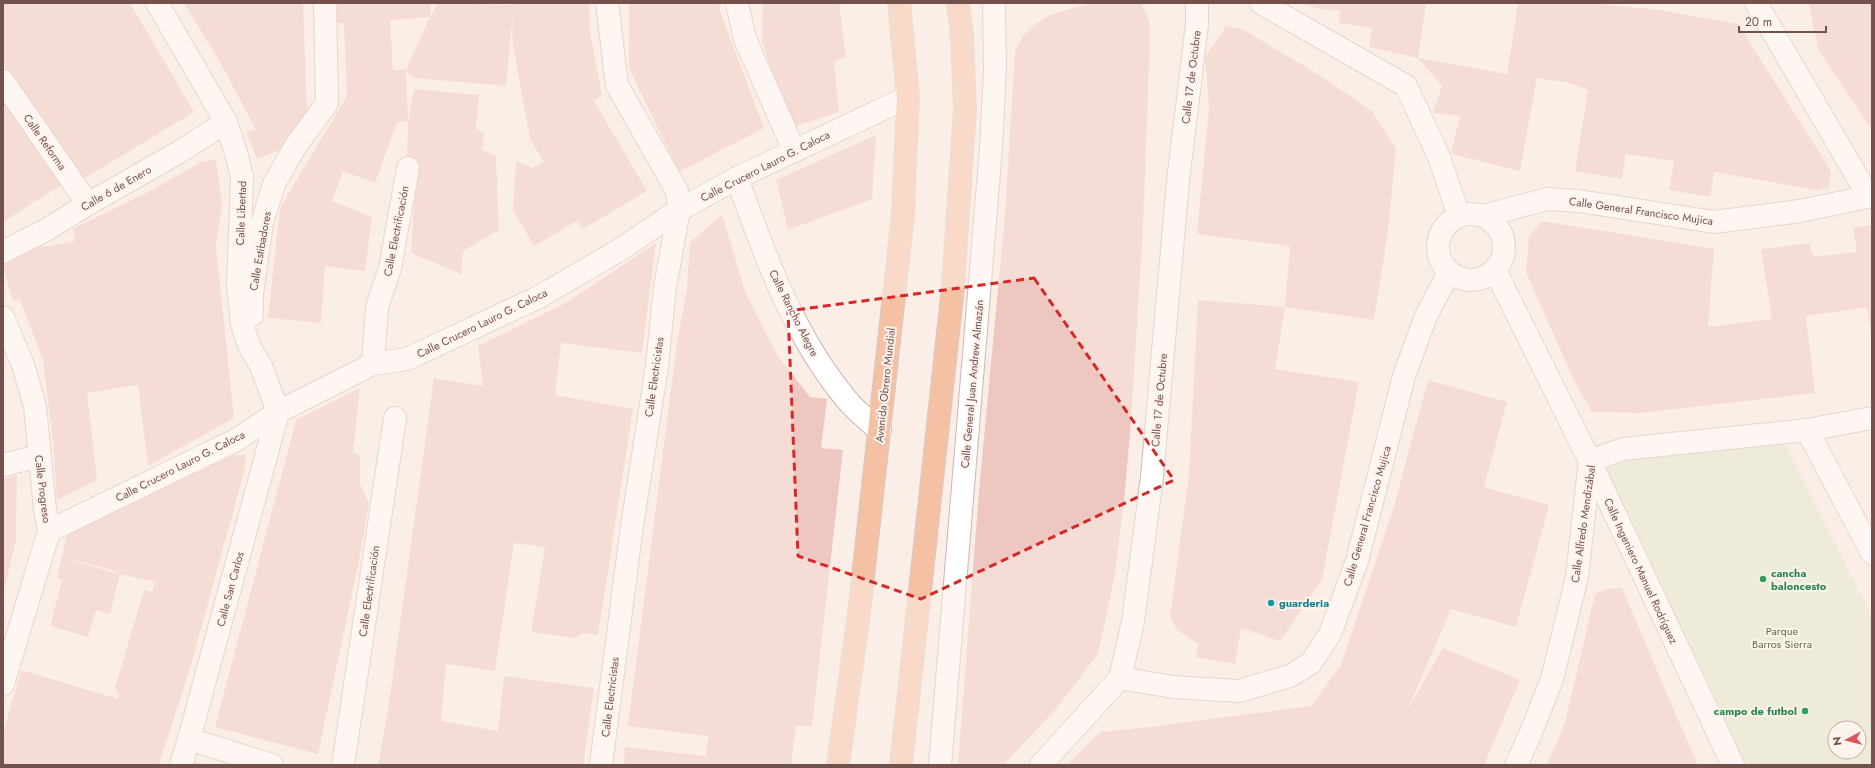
<svg xmlns="http://www.w3.org/2000/svg" width="1875" height="768" viewBox="0 0 1875 768" font-family="Jost,sans-serif">
	<style>
		.green { fill: #dde8c6; fill-rule: evenodd }
		.building { fill: #eec7c1; fill-rule: evenodd }
		.lines { fill: none; stroke-linecap: round; stroke-linejoin: round }
		.minor-casing { stroke: #ceb6b1; stroke-width: 24 }
		.major-casing { stroke: #d5cbca; stroke-width: 24 }
		.minor { stroke: #fff; stroke-width: 22 }
		.major { stroke: #f5c1a4; stroke-width: 22 }
		.marked { fill: none; stroke: #d62828; stroke-width: 3; stroke-dasharray: 8 5; stroke-linejoin: round }
		.leisure-dot { fill: #2e9e5b; stroke: #fef3ed; stroke-width: 1.5 }
		.culture-dot { fill: #0f9aa8; stroke: #fef3ed; stroke-width: 1.5 }
		.labels { text-anchor: middle; stroke-width: 4; stroke-linejoin: round; paint-order: stroke }
		.street-label { font-size: 11px; fill: #73514d; stroke: #fef3ed }
		.leisure-label { font-size: 11px; font-weight: bold; fill: #27864d; stroke: #fef3ed; text-anchor: start }
		.culture-label { font-size: 11px; font-weight: bold; fill: #0d838f; stroke: #fef3ed; text-anchor: start }
		.park-label { font-size: 11px; fill: #5e7243; stroke: #fef3ed }
	</style>
	<rect width="100%" height="100%" fill="#fbeee7"/>
	<!-- green -->
	<path class="green" d="M1780 434 1872 616V765H1744L1595 457ZM1835 728H1859V752H1835Z"/>
	<!-- building -->
	<g class="building">
		<path d="M3 3H130L194 112 80 181 3 65Z"/>
		<path d="M184 3H303L307 111 279 150 257 159 246 132 256 130 220 62Z"/>
		<path d="M336 3H430L431 16 437 3 513 5V3H589L590 33 602 96 594 101 647 191 583 229 577 221 534 246 513 210 516 161 532 168 544 162 530 139 512 40 513 11 506 86 415 78 409 74 406 70 430 17 390 20 393 70H406L408 121 414 89 479 95 476 128 484 134 482 150 496 156 499 230 463 251 461 274 411 253 415 187 406 182 408 121 397 122 375 183 343 171 332 201 372 217 365 271 325 266 321 323 268 318 280 208 347 96 344 23H337Z"/>
		<path d="M629 3H719L720 11 764 128 679 172 629 68Z"/>
		<path d="M763 3H839L846 57 834 62 839 112 790 128 762 41Z"/>
		<path d="M1092 3H1141L1149 20 1150 39 1143 227 1131 421 1124 502 1114 580 1098 654 1056 709 1003 765H958L979 491 1005 215 1015 51 1023 36 1037 23 1050 15Z"/>
		<path d="M1301 3H1426L1418 58 1369 47 1372 28 1339 23 1340 11 1320 9Z"/>
		<path d="M1518 3H1589L1660 10 1738 24 1831 171 1829 187 1817 190 1714 172 1710 197 1669 190 1674 161 1626 154 1622 179 1575 171 1588 90 1570 83 1537 78 1520 171 1451 154 1460 116 1433 113 1442 86 1418 58 1507 74Z"/>
		<path d="M1809 3H1872V130L1818 49Z"/>
		<path d="M1226 26 1242 29 1316 73 1372 111 1396 149 1388 231 1374 320 1285 307 1290 246 1197 234 1209 107 1205 57Z"/>
		<path d="M3 100 61 185 3 222Z"/>
		<path d="M876 135 872 199 788 230 776 180Z"/>
		<path d="M216 160 222 204 216 246 234 418 148 466 138 385 87 393 97 480 57 500 53 441 43 360 20 300 13 301 3 267V254L75 241 73 229 148 192 203 161Z"/>
		<path d="M722 215 746 294 777 355 810 397 827 399 821 448 843 450 812 727 796 725 791 765H624L625 747 706 756 708 736 628 726 677 342 687 289 690 242Z"/>
		<path d="M1542 221 1714 249 1708 327 1772 319 1761 249 1809 243 1813 257 1857 252 1853 228 1872 225V337L1867 307 1806 316 1815 393 1640 413 1592 412 1576 385 1526 272 1529 236Z"/>
		<path d="M656 243 642 353 561 343 555 395 633 409 598 635 583 633 575 638 531 632 545 547 514 543 495 671 446 664 441 721 498 731 504 676 594 688 583 765H378L388 710 434 378 483 386 478 346 566 303Z"/>
		<path d="M1198 300 1285 307 1275 369 1359 382 1322 580 1280 641 1241 628 1235 664 1196 657 1198 644 1177 630 1170 616 1189 474Z"/>
		<path d="M1428 380 1507 402 1484 487 1549 505 1516 627 1451 609 1407 711 1443 648 1520 680 1484 765H1067L1100 732 1150 727 1311 706 1341 665 1394 506Z"/>
		<path d="M360 388 353 452 360 455V484L369 504 359 561 318 754 215 727 296 420Z"/>
		<path d="M233 455H245V468L191 665 159 765H3V733L21 670 118 699 119 693 115 688 144 590 152 592 155 582 120 574 110 614 96 610 88 637 50 626 62 580 57 578 67 534ZM73 560 109 569 120 574 73 561Z"/>
		<path d="M17 475 16 541 4 590 3 479Z"/>
		<path d="M1622 588 1673 708 1698 765H1547L1565 723 1595 594 1607 589Z"/>
		<path d="M193 761 207 765H192Z"/>
	</g>
	<g class="lines">
		<defs>
			<g id="minor">
				<path d="M157 3 226 122 237 156 242 177 238 286 242 324 250 348 261 366 278 412 189 739 181 765"/>
				<path d="M737 3 745 39 794 150"/>
				<path d="M1261 3 1406 86 1439 157 1459 216"/>
				<path d="M1756 3 1869 197"/>
				<path d="M3 81 88 204"/>
				<path d="M737 178C764 254 794 337 847 400 856 411 869 421 880 431"/>
				<circle cx="1471" cy="247" r="33"/>
				<path d="M1483 216 1547 199 1579 201 1714 222 1800 211 1872 196"/>
				<path d="M3 252 46 230 88 204 181 151 226 122"/>
				<path d="M1495 270 1590 461 1733 765"/>
				<path d="M252 315V293L262 223 274 184 295 147 327 103 325 3"/>
				<path d="M3 317 23 365 35 406 45 509 49 531 3 684"/>
				<path d="M373 364 377 307 390 268 408 168"/>
				<path d="M1807 430 1872 553"/>
				<path d="M3 465 39 456"/>
				<path d="M49 531 236 440 278 412 373 364 407 359 539 297 621 249 679 210 737 178 908 97"/>
				<path d="M1120 678 1173 687 1239 691 1290 676 1311 663 1330 634 1357 561 1404 376 1426 316 1449 272"/>
				<path d="M189 739 272 765"/>
				<path d="M343 765 395 418"/>
				<path d="M601 765 632 526 657 366 665 287 679 210 677 191 617 85 607 3"/>
				<path d="M940 765 991 148 995 70 994 3"/>
				<path d="M1041 765 1120 678 1133 622 1152 477 1178 181 1197 24V3"/>
				<path d="M1516 765 1530 735 1552 679 1577 577 1590 461 1623 449 1807 430 1872 418"/>
			</g>
			<g id="major">
				<path d="M838 765 859 613 903 214 908 97 899 3"/>
				<path d="M901 765 953 287 965 109 962 37 958 3"/>
			</g>
		</defs>
		<!-- minor casing -->
		<use href="#minor" class="minor-casing"/>
		<!-- major casing -->
		<use href="#major" class="major-casing"/>
		<!-- minor -->
		<use href="#minor" class="minor"/>
		<!-- major -->
		<use href="#major" class="major"/>
	</g>
	<!-- marked area -->
	<path d="M0 0H1875V768H0ZM1034 278 1174 480 921 599 798 556 788 311Z" fill="#fbeee7" fill-opacity=".55" fill-rule="evenodd"/>
	<path class="marked" d="M1034 278 1174 480 921 599 798 556 788 311Z"/>
	<!-- markers -->
	<g class="leisure-dot">
		<circle cx="1763" cy="579" r="4"/>
		<circle cx="1805" cy="711" r="4"/>
	</g>
	<circle class="culture-dot" cx="1271" cy="603" r="4"/>
	<g class="labels">
		<!-- street labels -->
		<g class="street-label">
			<text transform="translate(1191 77) rotate(-83)" y="4">Calle 17 de Octubre</text>
			<text transform="translate(45 142) rotate(55)" y="4">Calle Reforma</text>
			<text transform="translate(765 166) rotate(-27)" y="4">Calle Crucero Lauro G. Caloca</text>
			<text transform="translate(116 188) rotate(-30)" y="4">Calle 6 de Enero</text>
			<text transform="translate(1641 211) rotate(8)" y="4">Calle General Francisco Mujica</text>
			<text transform="translate(241 213) rotate(-88)" y="4">Calle Libertad</text>
			<text transform="translate(396 231) rotate(-79)" y="4">Calle Electrificación</text>
			<text transform="translate(260 251) rotate(-80)" y="4">Calle Estibadores</text>
			<text transform="translate(794 313) rotate(63)" y="4">Calle Rancho Alegre</text>
			<text transform="translate(482 323) rotate(-26)" y="4">Calle Crucero Lauro G. Caloca</text>
			<text transform="translate(654 377) rotate(-82)" y="4">Calle Electricistas</text>
			<text transform="translate(972 384) rotate(-85)" y="4">Calle General Juan Andrew Almazán</text>
			<text transform="translate(885 385) rotate(-84)" y="4">Avenida Obrero Mundial</text>
			<text transform="translate(1159 400) rotate(-85)" y="4">Calle 17 de Octubre</text>
			<text transform="translate(180 466) rotate(-27)" y="4">Calle Crucero Lauro G. Caloca</text>
			<text transform="translate(43 489) rotate(83)" y="4">Calle Progreso</text>
			<text transform="translate(1367 516) rotate(-74)" y="4">Calle General Francisco Mujica</text>
			<text transform="translate(1583 524) rotate(-82)" y="4">Calle Alfredo Mendizábal</text>
			<text transform="translate(1641 571) rotate(65)" y="4">Calle Ingeniero Manuel Rodríguez</text>
			<text transform="translate(230 589) rotate(-75)" y="4">Calle San Carlos</text>
			<text transform="translate(369 591) rotate(-82)" y="4">Calle Electrificación</text>
			<text transform="translate(610 697) rotate(-83)" y="4">Calle Electricistas</text>
		</g>
		<!-- leisure labels -->
		<g class="leisure-label">
			<text x="1771" y="577">cancha<tspan x="1771" dy="13">baloncesto</tspan></text>
			<text x="1797" y="715" text-anchor="end">campo de futbol</text>
		</g>
		<!-- culture labels -->
		<g class="culture-label">
			<text x="1279" y="607">guarderia</text>
		</g>
		<!-- park labels -->
		<g class="park-label">
			<text x="1782" y="635">Parque<tspan x="1782" dy="13">Barros Sierra</tspan></text>
		</g>
	</g>
	<!-- border -->
	<rect width="1875" height="768" fill="none" stroke="#73514d" stroke-width="8"/>
	<!-- north arrow -->
	<g transform="translate(1847 740) rotate(263)"><circle r="19" fill="#fef3ed" stroke="#c6b2ad"/>
	<path d="M0-3L7 15L0 10L-7 15Z" fill="#dc555b"/>
	<text y="-6" font-size="11" font-weight="bold" text-anchor="middle" fill="#73514d">N</text>
	</g>
	<!-- scale -->
	<path d="M1739 26v6h87v-6" fill="none" stroke="#73514d" stroke-width="2"/>
	<text x="1745" y="26" font-size="12" fill="#73514d" stroke="#fef3ed" stroke-width="3" paint-order="stroke">20 m</text>
</svg>
